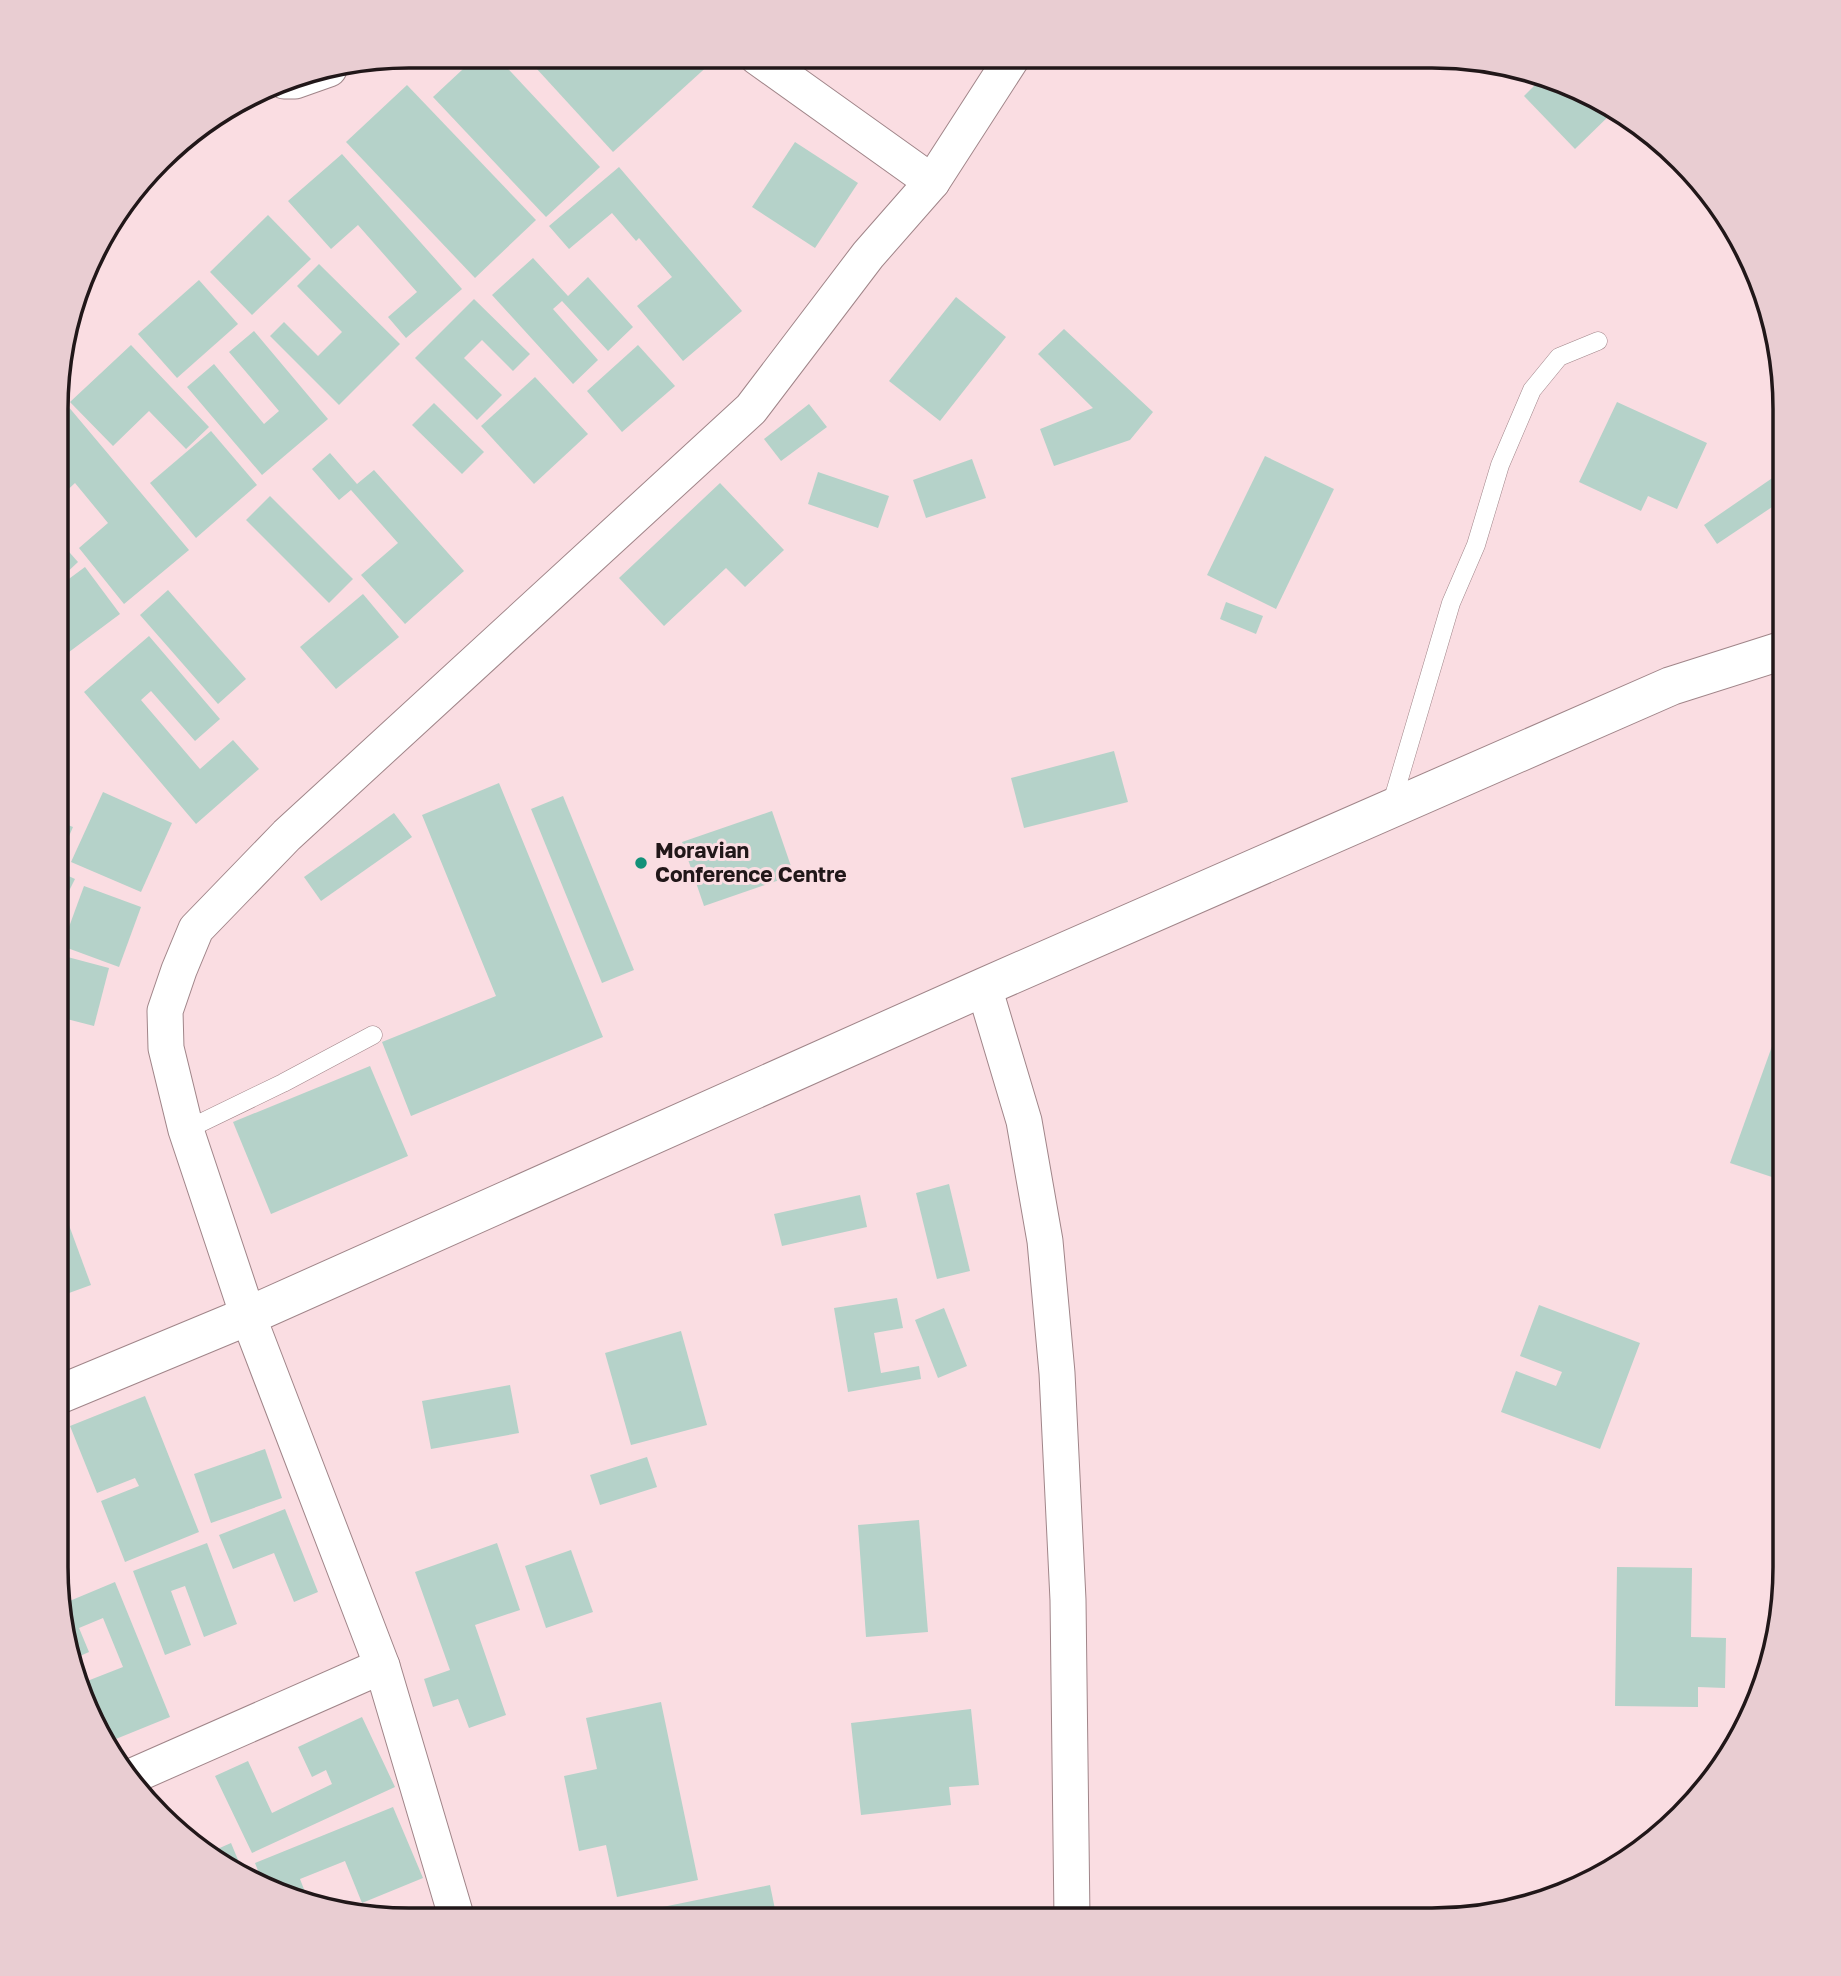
<svg xmlns="http://www.w3.org/2000/svg" width="1841" height="1976" viewBox="0 0 1841 1976" font-family="'Golos Text',sans-serif">
	<style>
		.building { fill: #b5d2c9 }
		.lines { fill: none; stroke-linecap: round; stroke-linejoin: round }
		.lane-casing { stroke: #a08589; stroke-width: 19 }
		.street-casing { stroke: #a08589; stroke-width: 37 }
		.secondary-casing { stroke: #a08589; stroke-width: 40 }
		.lane { stroke: #fff; stroke-width: 18 }
		.street { stroke: #fff; stroke-width: 35 }
		.secondary { stroke: #fff; stroke-width: 38 }
		.poi-dot { fill: #129179; stroke: #fadde2; stroke-width: 2.5 }
		.labels { text-anchor: middle; stroke-width: 6; stroke-linejoin: round; paint-order: stroke }
		.poi-label { font-size: 21px; font-weight: bold; fill: #211719; stroke: #fadde2; text-anchor: start }
		.rim { fill: none; stroke: #211719; stroke-width: 3.5 }
	</style>
	<rect width="100%" height="100%" fill="#fadde2"/>
	<!-- building -->
	<g class="building">
		<path d="M477 56H496L600 167 546 217 433 97Z"/>
		<path d="M525 56 703 57 712 62 613 152Z"/>
		<path d="M1540 80 1609 104 1616 109 1575 149 1524 96Z"/>
		<path d="M407 85 536 220 475 278 346 142Z"/>
		<path d="M795 142 858 183 815 248 752 207Z"/>
		<path d="M342 154 462 289 406 338 388 317 417 292 358 225 331 249 288 201Z"/>
		<path d="M619 167 742 311 683 361 637 306 672 277 639 238 636 241 612 213 569 249 549 226Z"/>
		<path d="M268 215 311 259 252 315 210 272Z"/>
		<path d="M533 258 568 296 588 277 633 327 608 351 562 301 553 309 598 360 573 384 492 295Z"/>
		<path d="M319 264 400 344 339 405 270 336 284 322 318 356 342 332 297 286Z"/>
		<path d="M199 280 238 324 177 378 138 334Z"/>
		<path d="M956 297 1006 337 940 421 889 381Z"/>
		<path d="M474 299 530 354 513 371 482 340 464 358 502 395 477 420 415 358Z"/>
		<path d="M1064 329 1153 412 1130 440 1054 466 1040 429 1093 408 1038 354Z"/>
		<path d="M254 331 328 419 262 475 187 387 214 364 264 424 279 411 229 352Z"/>
		<path d="M131 345 209 427 186 449 149 411 113 446 70 402Z"/>
		<path d="M638 345 675 386 622 432 587 391Z"/>
		<path d="M535 377 588 434 534 484 481 426Z"/>
		<path d="M1617 402 1707 443 1677 509 1648 496 1641 511 1579 482Z"/>
		<path d="M434 403 484 452 462 474 412 425Z"/>
		<path d="M809 404 827 427 781 461 764 439Z"/>
		<path d="M67 405 189 550 124 604 79 548 108 523 75 483 62 495V409Z"/>
		<path d="M211 431 257 485 196 538 150 483Z"/>
		<path d="M330 453 357 484 374 470 464 571 405 624 361 575 398 543 351 490 339 500 312 469Z"/>
		<path d="M1265 456 1334 489 1276 609 1207 575Z"/>
		<path d="M972 459 986 498 926 518 913 480Z"/>
		<path d="M1784 470V499L1717 544 1704 525Z"/>
		<path d="M818 472 889 496 878 528 808 504Z"/>
		<path d="M720 483 784 550 745 587 726 568 664 626 619 578Z"/>
		<path d="M270 496 353 579 329 603 246 520Z"/>
		<path d="M62 544 78 562 62 577Z"/>
		<path d="M85 567 120 614 61 658 62 584Z"/>
		<path d="M168 590 246 679 218 704 140 615Z"/>
		<path d="M363 594 399 637 336 689 300 647Z"/>
		<path d="M1226 602 1263 616 1256 634 1220 619Z"/>
		<path d="M149 636 220 719 195 741 151 691 141 700 200 769 233 740 259 769 196 824 84 692Z"/>
		<path d="M1114 751 1128 802 1024 828 1011 778Z"/>
		<path d="M499 783 603 1037 411 1116 382 1042 496 996 422 815Z"/>
		<path d="M103 792 172 823 141 892 71 862Z"/>
		<path d="M563 796 634 970 602 983 531 809Z"/>
		<path d="M772 811 794 875 704 906 682 842Z"/>
		<path d="M394 813 412 837 321 901 304 877Z"/>
		<path d="M60 822 73 827 60 857Z"/>
		<path d="M60 872 75 879 64 901 60 899Z"/>
		<path d="M84 886 141 907 119 967 62 946Z"/>
		<path d="M60 955 109 968 94 1026 59 1017Z"/>
		<path d="M1784 1013V1181L1730 1163Z"/>
		<path d="M370 1066 408 1156 271 1214 233 1122Z"/>
		<path d="M949 1184 970 1271 937 1279 916 1193Z"/>
		<path d="M860 1195 867 1227 782 1246 774 1214Z"/>
		<path d="M59 1198 91 1285 58 1297Z"/>
		<path d="M897 1298 903 1328 874 1333 881 1373 919 1366 921 1379 848 1392 834 1308Z"/>
		<path d="M1539 1305 1640 1343 1600 1449 1501 1412 1516 1371 1556 1386 1562 1372 1520 1356Z"/>
		<path d="M944 1308 967 1366 938 1378 915 1320Z"/>
		<path d="M681 1331 707 1425 631 1445 605 1353Z"/>
		<path d="M510 1385 519 1433 431 1449 422 1401Z"/>
		<path d="M145 1396 199 1532 125 1562 101 1501 139 1486 135 1478 97 1493 70 1426Z"/>
		<path d="M265 1449 282 1498 211 1523 194 1474Z"/>
		<path d="M647 1457 657 1487 600 1505 590 1475Z"/>
		<path d="M285 1509 318 1592 294 1602 274 1553 233 1569 219 1535Z"/>
		<path d="M919 1520 928 1632 866 1637 858 1525Z"/>
		<path d="M207 1543 237 1624 204 1637 185 1586 171 1591 191 1645 165 1655 133 1571Z"/>
		<path d="M497 1543 520 1610 475 1625 506 1715 469 1728 458 1699 433 1707 424 1679 450 1670 415 1572Z"/>
		<path d="M571 1550 593 1612 546 1628 525 1566Z"/>
		<path d="M1617 1567 1692 1568 1691 1637 1726 1638 1725 1688 1698 1687V1707L1615 1706Z"/>
		<path d="M115 1582 170 1717 106 1743 77 1685 123 1667 103 1618 79 1628 89 1652 71 1660 60 1605Z"/>
		<path d="M661 1702 698 1880 617 1897 606 1845 579 1851 564 1776 597 1769 586 1718Z"/>
		<path d="M971 1709 979 1785 949 1787 951 1805 861 1815 851 1723Z"/>
		<path d="M362 1717 395 1787 252 1853 215 1776 248 1761 272 1813 332 1784 326 1770 312 1777 298 1747Z"/>
		<path d="M393 1807 423 1878 362 1903 345 1861 300 1879 310 1905 264 1886 255 1863Z"/>
		<path d="M231 1843 246 1879 233 1873 206 1854Z"/>
		<path d="M770 1885 777 1919H609V1918Z"/>
	</g>
	<g class="lines">
		<defs>
			<g id="lane">
				<path d="M1391 806 1451 603 1476 545 1500 465 1532 390 1559 357 1598 341"/>
				<path d="M186 1130 283 1083 373 1035"/>
			</g>
			<g id="street">
				<path d="M757 57 932 182"/>
				<path d="M284 81H295L329 69"/>
				<path d="M984 987 1024 1121 1045 1241 1057 1373 1068 1600 1072 1919"/>
				<path d="M128 1778 382 1666"/>
				<path d="M457 1919 382 1666 248 1316 186 1130 166 1048 165 1011 179 970 196 929 287 835 751 409 868 255 932 182 1012 58"/>
			</g>
			<path id="secondary" d="M58 1395 248 1316 984 987 1671 686 1784 650"/>
		</defs>
		<!-- lane casing -->
		<use href="#lane" class="lane-casing"/>
		<!-- street casing -->
		<use href="#street" class="street-casing"/>
		<!-- secondary casing -->
		<use href="#secondary" class="secondary-casing"/>
		<!-- lane -->
		<use href="#lane" class="lane"/>
		<!-- street -->
		<use href="#street" class="street"/>
		<!-- secondary -->
		<use href="#secondary" class="secondary"/>
	</g>
	<!-- markers -->
	<circle class="poi-dot" cx="641" cy="863" r="7"/>
	<g class="labels">
		<!-- poi labels -->
		<g class="poi-label">
			<text x="655" y="858">Moravian<tspan x="655" dy="24">Conference Centre</tspan></text>
		</g>
	</g>
	<!-- crop -->
	<path d="M0 0H1841V1976H0ZM409 68H1432A341 341 0 0 1 1773 409V1567A341 341 0 0 1 1432 1908H409A341 341 0 0 1 68 1567V409A341 341 0 0 1 409 68Z" fill="#e9cdd2" fill-rule="evenodd"/>
	<path class="rim" d="M409 68H1432A341 341 0 0 1 1773 409V1567A341 341 0 0 1 1432 1908H409A341 341 0 0 1 68 1567V409A341 341 0 0 1 409 68Z"/>
</svg>
